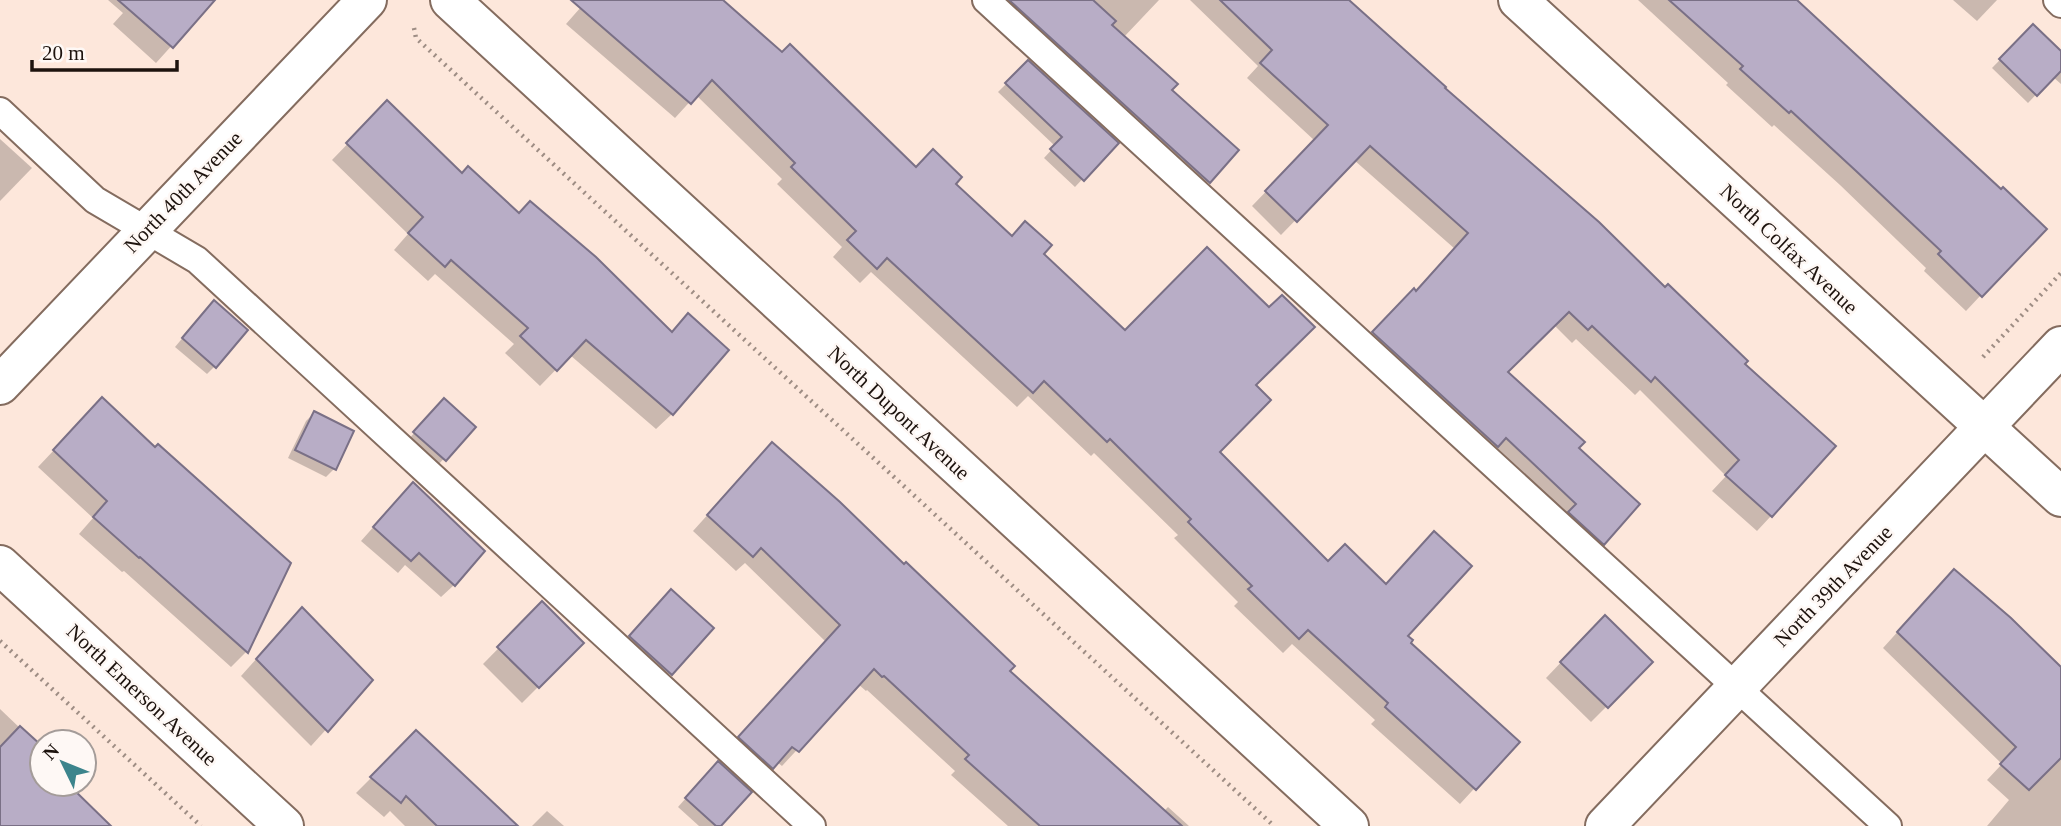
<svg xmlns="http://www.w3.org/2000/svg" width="2061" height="826" viewBox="0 0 2061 826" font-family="Georgia,serif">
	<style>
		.shadow { fill: #0003 }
		.building { fill: #b8adc6; stroke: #7a7086; stroke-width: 2 }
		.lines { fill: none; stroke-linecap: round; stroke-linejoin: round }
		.lane-casing { stroke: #846c5f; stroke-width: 30 }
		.street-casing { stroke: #846c5f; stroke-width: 42 }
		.path { stroke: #9e8d84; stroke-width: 4.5; stroke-dasharray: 2 5; stroke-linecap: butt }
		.lane { stroke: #fff; stroke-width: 26 }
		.street { stroke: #fff; stroke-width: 38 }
		.labels { text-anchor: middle; stroke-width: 5; stroke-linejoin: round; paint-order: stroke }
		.street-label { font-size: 21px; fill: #1d130e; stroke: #fef8f5 }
	</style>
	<rect width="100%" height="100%" fill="#fde7db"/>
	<!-- shadow -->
	<g class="shadow">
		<path d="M108 0H213L156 63 113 24 123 13Z"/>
		<path d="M573 0H721L916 169 953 184 1011 238 1042 254 1125 333 1254 385 1217 452 1328 563 1406 636 1408 643 1517 742 1460 804 1371 724 1375 720 1292 644 1283 653 1234 606 1238 602 1174 538 1178 535 1094 453 1091 456 1028 396 1017 407 871 272 860 283 833 257 842 247 777 184 782 179 696 95 675 118 566 24 581 7Z"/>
		<path d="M999 0H1159L1123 38 1170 90 1237 151 1194 197Z"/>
		<path d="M1190 0H1348L1742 364 1771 516 1757 531 1712 491 1726 476 1640 390 1635 395 1576 339 1572 343 1554 325 1506 372 1577 448 1603 543 1588 558 1359 348 1414 291 1416 292 1455 249 1354 160 1281 235 1252 206 1315 141 1247 78 1258 66Z"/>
		<path d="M1638 0H1794L1981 295 1966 311 1924 271 1926 268 1840 185 1774 125 1772 127 1726 85 1728 83Z"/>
		<path d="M1953 0H1997L1977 21Z"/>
		<path d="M2033 26 2061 52V84L2053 77 2028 103 1992 68Z"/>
		<path d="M1028 62 1116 143 1075 187 1044 158 1055 146 998 92Z"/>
		<path d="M387 103 672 414 656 429 570 355 540 386 505 353 514 344 435 274 428 281 394 250 408 234 332 160Z"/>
		<path d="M0 139 32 168 0 201Z"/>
		<path d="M206 310 215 366 207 374 175 347Z"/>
		<path d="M436 409 474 427 436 467 407 441Z"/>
		<path d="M314 413 334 469 326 477 288 458 306 421Z"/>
		<path d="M87 415 155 450 289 563 246 652 231 667 124 571 122 572 79 534 93 518 38 467Z"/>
		<path d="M757 460 1008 672 1163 812 1168 807 1189 826H1008L951 775 955 771 867 690 866 691 858 684 782 766 777 762 756 783 724 753 826 642 745 563 736 571 693 531Z"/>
		<path d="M400 497 454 585 441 597 405 565 398 573 361 541Z"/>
		<path d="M1939 586 2061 670V826H1987L2009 800 1987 780 2002 764 1883 648Z"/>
		<path d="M542 604 582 643 522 703 483 664Z"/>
		<path d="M655 607 712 628 655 690 615 653Z"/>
		<path d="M287 625 371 680 311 746 241 676Z"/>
		<path d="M1589 633 1651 662 1591 722 1546 678Z"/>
		<path d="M0 709 42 749V784H66L109 826H0Z"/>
		<path d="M416 733 515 826H405L390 811 384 817 356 793Z"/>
		<path d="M710 771 719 826H699L678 807Z"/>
		<path d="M547 811 564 826H532Z"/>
	</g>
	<!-- building -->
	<g class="building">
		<path d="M118 0H215L173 48Z"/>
		<path d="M571 0H723L782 52 790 44 916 167 933 149 962 177 956 184 1012 236 1025 221 1052 245 1044 254 1125 330 1207 247 1269 307 1282 295 1315 327 1256 385 1271 400 1220 452 1328 561 1345 544 1386 584 1434 531 1472 566 1408 636 1413 640 1411 643 1520 742 1476 790 1385 707 1388 703 1308 630 1299 639 1248 589 1252 586 1188 522 1191 519 1110 439 1107 442 1044 381 1033 393 887 258 877 269 847 240 856 231 791 167 795 163 712 80 691 104Z"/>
		<path d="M1009 0H1093L1116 21 1112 25 1178 84 1172 90 1239 150 1210 183Z"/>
		<path d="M1220 0H1349L1446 87 1445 88 1599 222 1665 287 1668 284 1748 361 1745 364 1836 446 1772 517 1725 475 1739 460 1655 377 1651 382 1592 326 1588 330 1569 312 1508 372 1585 442 1579 448 1640 504 1604 545 1568 512 1576 504 1506 438 1498 447 1372 332 1414 288 1416 291 1468 233 1370 146 1297 222 1265 191 1328 125 1260 63 1272 50Z"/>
		<path d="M1669 0H1797L2001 189 2003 187 2047 229 1982 297 1938 254 1941 251 1855 170 1791 111 1789 113 1740 69 1743 66Z"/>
		<path d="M2033 24 2061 51V71L2037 96 1999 59Z"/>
		<path d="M1028 60 1119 143 1084 181 1050 149 1062 137 1005 83Z"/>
		<path d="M387 100 462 173 468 166 519 213 530 201 596 257 672 332 688 313 729 350 673 415 586 340 557 371 520 336 528 328 451 260 445 267 408 233 423 217 346 143Z"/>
		<path d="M214 300 248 330 216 368 182 338Z"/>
		<path d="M102 397 155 447 158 444 291 563 248 653 140 557 139 558 93 517 107 501 53 450Z"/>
		<path d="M444 398 476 427 446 461 413 432Z"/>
		<path d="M314 411 354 431 336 470 295 450Z"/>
		<path d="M772 442 840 502 904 564 906 562 1015 666 1010 671 1182 826H1040L965 759 969 755 884 676 882 677 874 669 799 752 792 747 773 769 738 737 840 625 761 548 753 557 707 515Z"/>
		<path d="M413 482 485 551 455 586 419 553 411 561 373 527Z"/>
		<path d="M1954 569 2011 618 2061 667V758L2029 790 2000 764 2016 747 1897 632Z"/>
		<path d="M671 589 714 628 672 675 629 636Z"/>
		<path d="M542 601 584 643 539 688 497 647Z"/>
		<path d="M302 607 373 680 328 732 256 659Z"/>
		<path d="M1605 615 1653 662 1608 708 1560 662Z"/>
		<path d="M20 726 42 746V784H68L111 826H0V747Z"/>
		<path d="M416 730 430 743 518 826H437L406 796 401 803 370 777Z"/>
		<path d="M718 761 752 792 721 826H716L685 798Z"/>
	</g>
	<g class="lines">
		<defs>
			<g id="lane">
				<path d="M986 0 1888 826"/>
				<path d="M2057 0 2061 4"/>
				<path d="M0 111 95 200 197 260 812 826"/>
			</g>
			<g id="street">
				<path d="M450 0 1349 826"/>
				<path d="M1518 0 2061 497"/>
				<path d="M0 385 367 0"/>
				<path d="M0 565 284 826"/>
				<path d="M1605 826 2061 346"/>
			</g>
		</defs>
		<!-- lane casing -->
		<use href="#lane" class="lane-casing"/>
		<!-- street casing -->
		<use href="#street" class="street-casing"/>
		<!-- path -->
		<g class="path">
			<path d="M414 28 416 38 1274 826"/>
			<path d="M1983 357 2061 273"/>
			<path d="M0 641 201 826"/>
		</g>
		<!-- lane -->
		<use href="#lane" class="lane"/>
		<!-- street -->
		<use href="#street" class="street"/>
	</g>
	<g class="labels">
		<!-- street labels -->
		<g class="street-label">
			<text transform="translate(183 192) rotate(-46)" y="7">North 40th Avenue</text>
			<text transform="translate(1789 249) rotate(43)" y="7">North Colfax Avenue</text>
			<text transform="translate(899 413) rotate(43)" y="7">North Dupont Avenue</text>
			<text transform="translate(1833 586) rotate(-46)" y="7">North 39th Avenue</text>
			<text transform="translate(142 695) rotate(43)" y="7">North Emerson Avenue</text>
		</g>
	</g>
	<!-- north arrow -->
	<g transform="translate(63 763) rotate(313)"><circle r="33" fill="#fef8f5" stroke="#a49c99" stroke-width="2"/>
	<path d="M0-5L12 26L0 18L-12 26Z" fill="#3c848c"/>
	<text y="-10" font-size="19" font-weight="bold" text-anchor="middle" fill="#1d130e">N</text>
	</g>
	<!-- scale -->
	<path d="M32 60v10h145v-10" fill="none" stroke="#1d130e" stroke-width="3.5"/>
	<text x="42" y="60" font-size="21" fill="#1d130e" stroke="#fef8f5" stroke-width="5" paint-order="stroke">20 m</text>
</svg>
